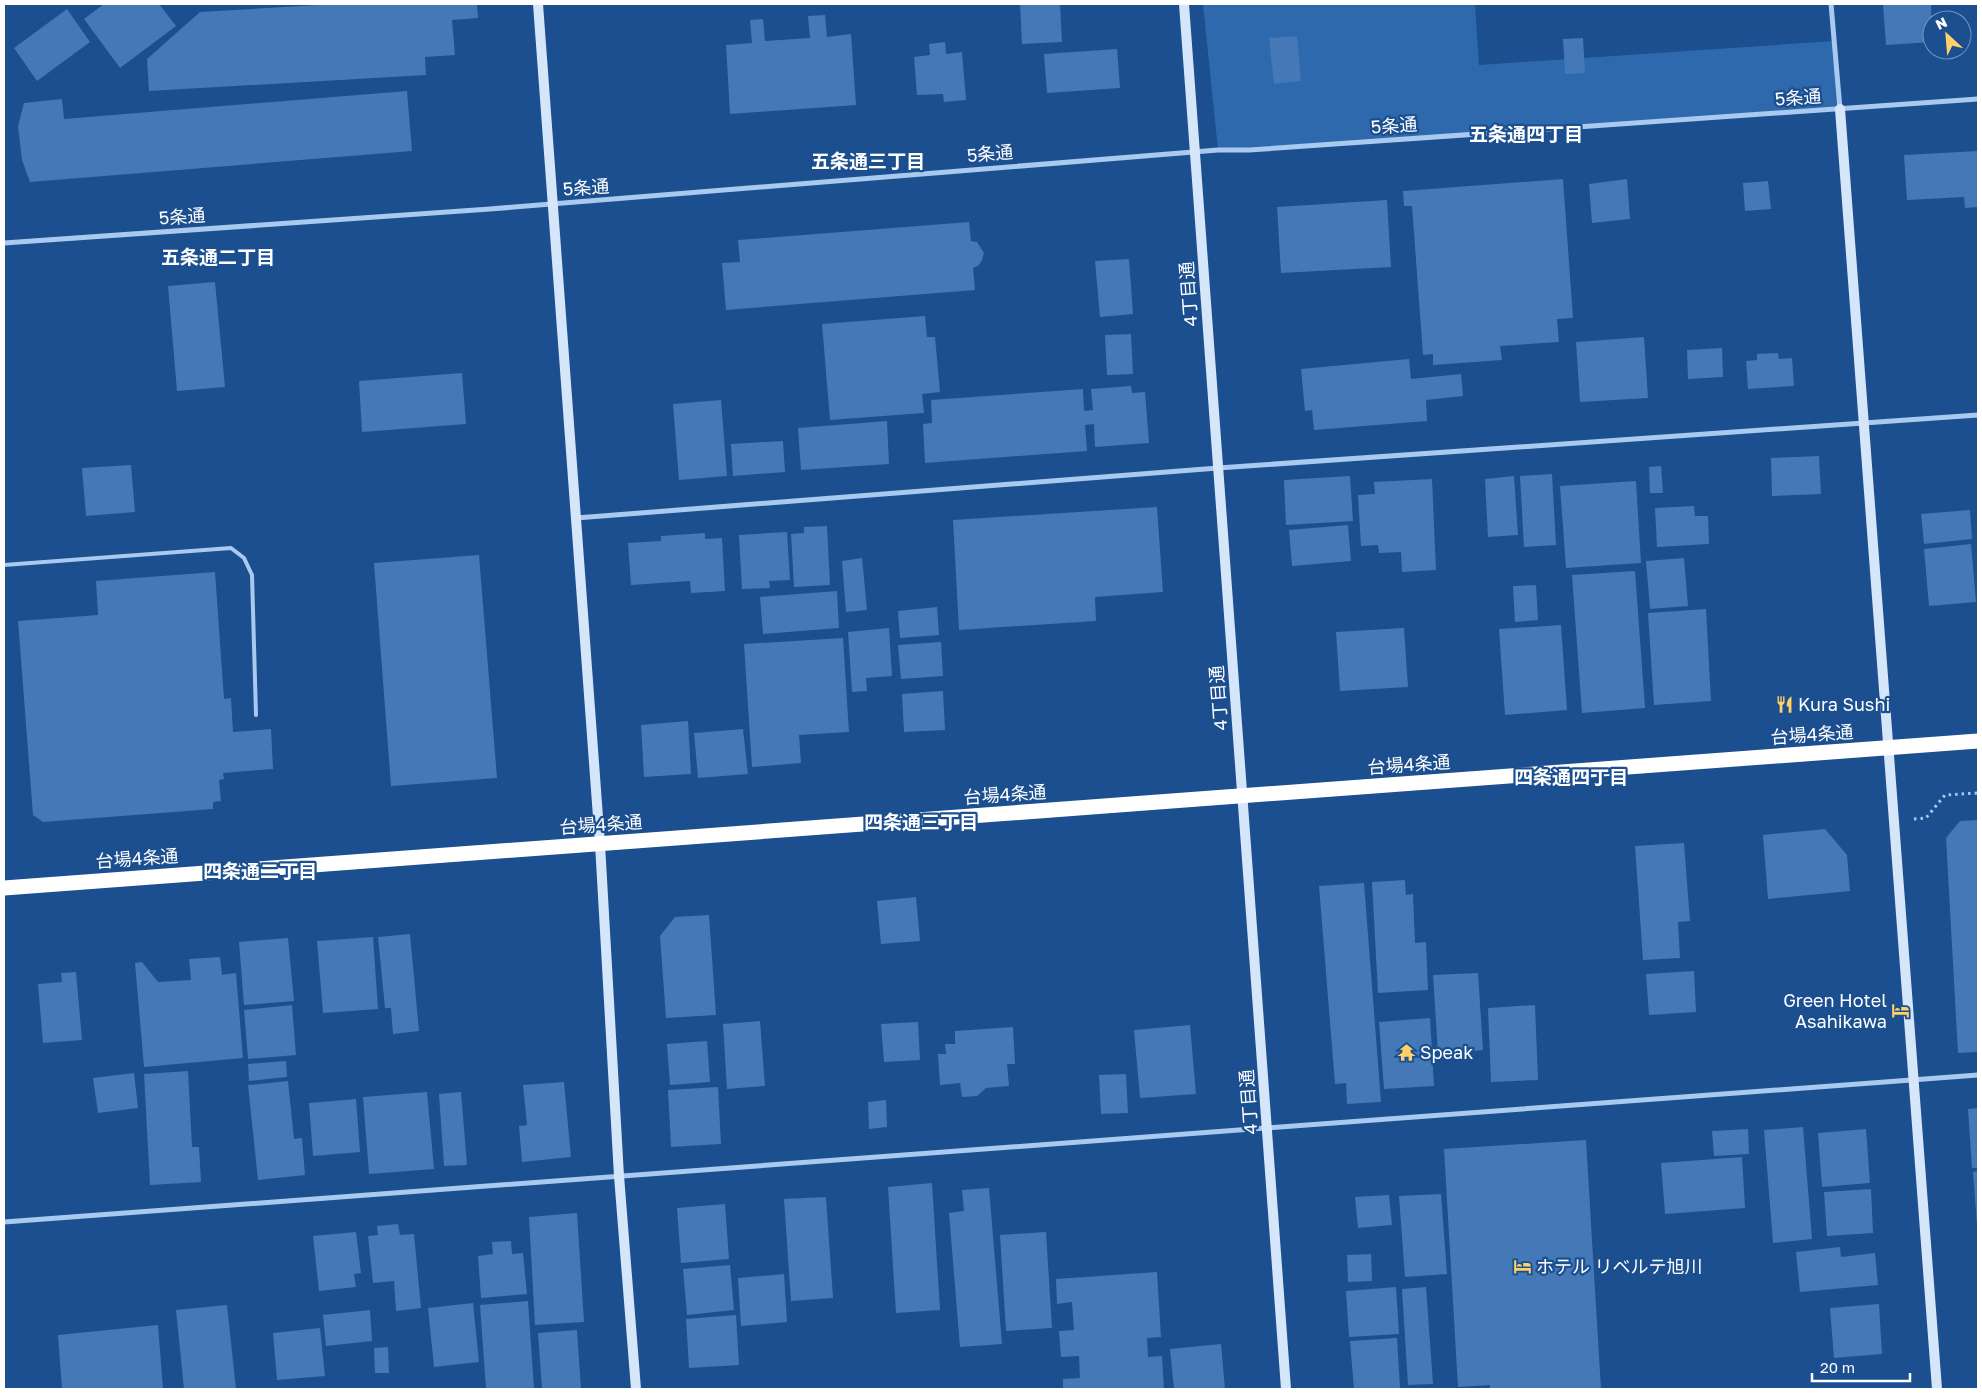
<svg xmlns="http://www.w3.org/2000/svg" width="1982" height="1393" viewBox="0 0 1982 1393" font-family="'Golos Text','Noto Sans JP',sans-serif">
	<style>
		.green { fill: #2e69ad }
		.building { fill: #4478b7 }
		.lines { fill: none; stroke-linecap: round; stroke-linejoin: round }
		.path { stroke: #a9c9ee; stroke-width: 3; stroke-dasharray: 2.5 4; stroke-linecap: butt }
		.lane { stroke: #a9c9ee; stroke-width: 4 }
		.street { stroke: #a9c9ee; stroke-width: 5 }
		.secondary { stroke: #d6e6fa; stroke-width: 10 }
		.highway { stroke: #fff; stroke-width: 15 }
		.labels { text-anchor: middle; stroke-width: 4.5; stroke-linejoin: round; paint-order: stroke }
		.street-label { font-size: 18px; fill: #fff; stroke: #1b4f8f }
		.poi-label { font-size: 18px; fill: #fff; stroke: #1b4f8f; text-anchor: start }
		.neighbourhood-label { font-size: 19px; font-weight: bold; fill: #fff; stroke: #1b4f8f }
	</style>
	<rect width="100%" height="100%" fill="#1b4f8f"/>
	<!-- green -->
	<path class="green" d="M1203 4H1475L1479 65 1834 41 1840 109 1218 150Z"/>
	<!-- building -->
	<g class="building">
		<path d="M104 4H159L176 26 120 68 84 19Z"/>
		<path d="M336 4H477L478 18 452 20 455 55 425 57 426 75 149 91 147 59 200 12Z"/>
		<path d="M1020 4H1060L1062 42 1022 44Z"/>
		<path d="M1883 4H1931L1932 42 1886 45Z"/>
		<path d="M67 9 90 42 37 81 14 48Z"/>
		<path d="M825 15 827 37 851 34 856 105 730 114 726 45 752 43 750 20 763 19 765 41 810 38 808 16Z"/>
		<path d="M1297 36 1301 81 1274 84 1269 38Z"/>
		<path d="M1583 38 1585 73 1565 74 1563 39Z"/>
		<path d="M945 42 946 54 962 52 966 100 944 102 943 94 917 95 914 57 930 55 929 44Z"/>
		<path d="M1117 49 1120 88 1047 93 1044 54Z"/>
		<path d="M407 91 412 151 30 182 22 160 18 126 24 103 62 99 64 119Z"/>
		<path d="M1978 151V207L1965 208 1964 197 1907 200 1904 155Z"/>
		<path d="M1563 179 1573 318 1557 319 1559 342 1500 346 1502 360 1433 365V354L1423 355 1412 206H1404L1403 191Z"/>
		<path d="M1627 179 1630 219 1592 223 1589 184Z"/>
		<path d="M1768 181 1771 209 1745 211 1743 183Z"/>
		<path d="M1387 200 1391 267 1281 273 1277 207Z"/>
		<path d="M969 222 971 241 977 242 984 253 982 260 979 265 973 268 975 290 726 310 722 263 740 262 738 240Z"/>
		<path d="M1129 259 1133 314 1100 317 1095 261Z"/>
		<path d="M215 282 225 387 177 391 168 286Z"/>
		<path d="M925 316 927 337H935L940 392 922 394 924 413 830 420 822 324Z"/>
		<path d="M1131 334 1133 374 1107 375 1105 335Z"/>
		<path d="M1644 337 1648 398 1580 402 1576 342Z"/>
		<path d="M1722 348 1723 377 1688 379 1687 350Z"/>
		<path d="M1778 353 1779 359 1792 358 1794 386 1748 389 1746 361 1757 360V354Z"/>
		<path d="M1409 359 1411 379 1461 374 1463 396 1426 400 1427 421 1314 430 1312 410 1305 411 1301 369Z"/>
		<path d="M462 373 466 424 362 432 359 381Z"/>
		<path d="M1131 386 1132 393 1145 392 1149 443 1095 447 1094 424 1085 425 1087 451 925 463 923 424 932 423 931 400 1083 389 1084 411 1093 410 1091 389Z"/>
		<path d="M721 400 727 476 679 480 673 404Z"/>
		<path d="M887 421 889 464 801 470 798 428Z"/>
		<path d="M783 441 785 472 733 476 731 444Z"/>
		<path d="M1819 456 1821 494 1772 496 1771 458Z"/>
		<path d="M131 465 135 512 86 516 82 468Z"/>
		<path d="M1661 466 1663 493H1650L1649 467Z"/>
		<path d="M1552 474 1556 545 1524 547 1520 476Z"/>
		<path d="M1350 476 1353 521 1286 525 1284 480Z"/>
		<path d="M1514 476 1518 535 1488 537 1485 479Z"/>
		<path d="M1432 479 1436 570 1402 572 1401 552 1379 553 1378 545 1361 546 1358 495 1375 494 1374 482Z"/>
		<path d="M1636 481 1641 563 1566 568 1560 486Z"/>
		<path d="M1694 506 1695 516H1708L1709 544 1657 547 1655 508Z"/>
		<path d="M1157 507 1163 592 1095 597 1096 621 959 630 953 520Z"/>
		<path d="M1970 510 1972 539 1924 544 1921 514Z"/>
		<path d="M1348 525 1351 561 1292 566 1289 530Z"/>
		<path d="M827 526 830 585 794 587 791 534 804 533V527Z"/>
		<path d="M787 532 790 580 769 581 770 588 742 589 739 535Z"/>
		<path d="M705 533V539L722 538 725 591 691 593 690 581 631 585 628 543 661 541V536Z"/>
		<path d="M1971 544 1976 602 1929 606 1924 549Z"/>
		<path d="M479 555 497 778 391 786 374 563Z"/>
		<path d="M862 558 867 610 846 612 842 561Z"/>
		<path d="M1684 558 1688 606 1650 609 1646 561Z"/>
		<path d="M1635 571 1645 708 1582 713 1572 575Z"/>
		<path d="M215 572 224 699 231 698 233 732 271 729 273 769 223 773 224 779 219 780 221 801 213 802V809L43 822 33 815 18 621 98 615 96 581Z"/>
		<path d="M1536 585 1538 620 1515 622 1513 586Z"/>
		<path d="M837 591 839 628 763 634 760 597Z"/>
		<path d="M937 607 939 635 900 638 898 611Z"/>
		<path d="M1706 609 1711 701 1654 705 1648 613Z"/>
		<path d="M1561 625 1567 710 1505 715 1499 629Z"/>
		<path d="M889 628 892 676 866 678 867 691 852 692 848 632Z"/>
		<path d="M1404 628 1408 687 1340 691 1336 632Z"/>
		<path d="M843 638 849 732 799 735 801 763 752 767 744 644Z"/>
		<path d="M941 642 943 676 901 679 898 645Z"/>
		<path d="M943 691 945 730 904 732 902 694Z"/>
		<path d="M688 721 691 774 644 777 641 725Z"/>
		<path d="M743 729 748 774 698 778 694 733Z"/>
		<path d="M1978 820V1052L1958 1053 1946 838 1960 821Z"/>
		<path d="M1825 829 1847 855 1850 891 1768 899 1763 835Z"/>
		<path d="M1684 843 1690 921 1678 922 1680 958 1643 960 1635 846Z"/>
		<path d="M1405 880 1406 895 1413 894 1415 943 1426 942 1428 990 1378 993 1372 882Z"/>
		<path d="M1364 883 1381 1102 1347 1104 1346 1083 1335 1084 1319 886Z"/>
		<path d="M916 897 920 941 881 944 877 901Z"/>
		<path d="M709 915 716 1015 666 1018 660 936 675 917Z"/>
		<path d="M410 934 419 1031 393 1034 391 1008H385L378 937Z"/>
		<path d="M373 937 378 1009 323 1013 317 941Z"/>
		<path d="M288 938 294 1001 244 1005 239 942Z"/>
		<path d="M220 957 222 975 236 973 243 1058 144 1067 135 963 142 962 158 982 191 980 189 959Z"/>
		<path d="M1694 971 1696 1012 1649 1015 1646 974Z"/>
		<path d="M76 972 82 1040 43 1043 38 984 62 982 61 973Z"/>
		<path d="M1478 973 1483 1050 1438 1054 1433 975Z"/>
		<path d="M292 1005 296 1055 248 1059 244 1010Z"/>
		<path d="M1535 1005 1538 1080 1491 1082 1488 1008Z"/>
		<path d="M1430 1018 1434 1086 1384 1089 1379 1022Z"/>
		<path d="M760 1021 765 1086 727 1089 723 1024Z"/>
		<path d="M918 1022 920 1060 884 1062 881 1024Z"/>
		<path d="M1190 1025 1196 1094 1140 1098 1134 1030Z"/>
		<path d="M1013 1027 1015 1064H1007L1009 1086 986 1088 977 1096 962 1097 960 1083 940 1085 938 1054H946L945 1044H955V1031Z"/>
		<path d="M707 1041 710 1082 670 1085 667 1044Z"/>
		<path d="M286 1061 287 1077 249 1081 248 1064Z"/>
		<path d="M188 1071 192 1147H199L201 1182 150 1185 144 1074Z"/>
		<path d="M134 1073 138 1108 98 1113 93 1078Z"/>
		<path d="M1126 1074 1128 1113 1101 1114 1099 1075Z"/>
		<path d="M288 1081 294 1139 302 1138 305 1175 258 1180 248 1085Z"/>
		<path d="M564 1082 571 1157 522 1162 519 1126 527 1125 523 1085Z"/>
		<path d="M718 1087 721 1144 671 1147 668 1090Z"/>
		<path d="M427 1092 434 1169 369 1174 363 1097Z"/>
		<path d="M461 1092 467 1165 444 1166 439 1094Z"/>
		<path d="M356 1099 360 1152 313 1156 309 1103Z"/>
		<path d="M886 1100 887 1127 869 1129 868 1102Z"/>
		<path d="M1978 1108V1168H1972L1968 1109Z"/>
		<path d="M1803 1127 1812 1239 1773 1243 1764 1130Z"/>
		<path d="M1748 1129 1749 1154 1714 1156 1712 1131Z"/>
		<path d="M1866 1129 1870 1183 1822 1187 1818 1133Z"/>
		<path d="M1586 1140 1601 1389H1490V1385L1458 1387 1444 1149Z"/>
		<path d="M1742 1157 1745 1208 1665 1214 1661 1163Z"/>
		<path d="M1978 1171V1224L1977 1225 1973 1172Z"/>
		<path d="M932 1183 940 1310 896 1313 888 1187Z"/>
		<path d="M989 1188 1002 1344 960 1347 949 1213 964 1211 962 1190Z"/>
		<path d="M1871 1189 1873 1233 1827 1236 1824 1192Z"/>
		<path d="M1441 1194 1447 1274 1405 1277 1399 1196Z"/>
		<path d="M1389 1195 1392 1225 1358 1228 1355 1197Z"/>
		<path d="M826 1197 833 1298 791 1301 784 1199Z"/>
		<path d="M725 1204 729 1259 681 1263 677 1208Z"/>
		<path d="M577 1213 584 1322 535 1325 529 1217Z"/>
		<path d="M398 1224 400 1235 414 1234 421 1308 396 1311 394 1281 373 1283 368 1236 378 1235 377 1226Z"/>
		<path d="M356 1232 361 1273 354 1274 356 1287 319 1291 313 1236Z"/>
		<path d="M1046 1232 1052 1328 1006 1331 1000 1235Z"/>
		<path d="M511 1241 512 1254 523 1253 527 1294 481 1298 478 1256 493 1254 492 1242Z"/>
		<path d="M1840 1247 1841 1257 1875 1253 1878 1285 1800 1292 1796 1252Z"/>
		<path d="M1371 1254 1372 1281 1348 1282 1347 1255Z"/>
		<path d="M730 1265 734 1310 687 1315 683 1269Z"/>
		<path d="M1157 1272 1161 1337 1147 1338 1148 1357 1162 1356 1164 1389H1063V1379L1080 1378 1079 1356 1061 1357 1059 1331 1074 1330 1072 1302 1057 1304 1056 1279Z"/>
		<path d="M784 1274 787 1322 741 1326 738 1278Z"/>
		<path d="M1396 1287 1399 1334 1349 1337 1346 1291Z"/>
		<path d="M1426 1287 1433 1384 1408 1385 1402 1289Z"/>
		<path d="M528 1301 534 1389H486L480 1305Z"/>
		<path d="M473 1303 479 1362 434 1367 428 1308Z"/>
		<path d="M1879 1304 1882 1354 1834 1358 1830 1308Z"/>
		<path d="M227 1305 236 1389H184L176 1310Z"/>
		<path d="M370 1310 372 1341 326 1346 323 1315Z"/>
		<path d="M736 1315 739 1365 689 1368 686 1319Z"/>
		<path d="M158 1325 163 1389H62L58 1335Z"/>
		<path d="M320 1328 325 1376 277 1380 273 1333Z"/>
		<path d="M577 1330 581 1389H542L538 1333Z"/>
		<path d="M1397 1338 1400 1388 1354 1389 1350 1341Z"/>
		<path d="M1221 1344 1225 1389H1174L1170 1349Z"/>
		<path d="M388 1347 389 1373H375L374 1348Z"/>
	</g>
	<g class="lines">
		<!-- path -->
		<path class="path" d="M1914 819 1926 818 1945 795 1978 793"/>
		<!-- lane -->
		<path class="lane" d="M4 565 231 548 244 558 252 575 256 715"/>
		<!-- street -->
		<g class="street">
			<path d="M1831 4 1840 109"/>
			<path d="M4 243 490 209 1218 150H1249L1978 99"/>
			<path d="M576 518 1218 468 1978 415"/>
			<path d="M4 1222 1978 1075"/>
		</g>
		<!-- secondary -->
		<g class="secondary">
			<path d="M538 4 600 844 619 1176 636 1389"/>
			<path d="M1184 4 1286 1389"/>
			<path d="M1840 109 1937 1389"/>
		</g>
		<!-- highway -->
		<path class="highway" d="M4 888 1978 741"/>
	</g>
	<!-- icons -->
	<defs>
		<symbol id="restaurant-bare" viewBox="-9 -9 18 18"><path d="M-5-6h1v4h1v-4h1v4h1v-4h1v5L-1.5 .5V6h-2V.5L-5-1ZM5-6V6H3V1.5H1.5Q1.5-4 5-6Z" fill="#ffd166" stroke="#1b4f8f" stroke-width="2.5" paint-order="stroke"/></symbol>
		<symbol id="hotel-bare" viewBox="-9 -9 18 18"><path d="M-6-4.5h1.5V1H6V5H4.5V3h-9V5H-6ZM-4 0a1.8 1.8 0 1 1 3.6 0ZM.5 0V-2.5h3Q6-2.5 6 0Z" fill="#ffd166" stroke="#1b4f8f" stroke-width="2.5" paint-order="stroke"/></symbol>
		<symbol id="temple-bare" viewBox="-9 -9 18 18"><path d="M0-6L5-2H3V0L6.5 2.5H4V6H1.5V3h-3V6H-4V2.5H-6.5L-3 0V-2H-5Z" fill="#ffd166" stroke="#1b4f8f" stroke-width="2.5" paint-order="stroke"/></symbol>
	</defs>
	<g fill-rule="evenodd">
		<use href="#restaurant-bare" x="1772" y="692" width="25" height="25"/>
		<use href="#hotel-bare" x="1888" y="998" width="25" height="25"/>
		<use href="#temple-bare" x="1394" y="1040" width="25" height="25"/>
		<use href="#hotel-bare" x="1510" y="1254" width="25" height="25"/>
	</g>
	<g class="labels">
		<!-- street labels -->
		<g class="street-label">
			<text transform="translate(1798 98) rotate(-4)" y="6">5条通</text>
			<text transform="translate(1394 126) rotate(-4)" y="6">5条通</text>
			<text transform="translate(990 154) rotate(-5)" y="6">5条通</text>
			<text transform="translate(586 188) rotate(-4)" y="6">5条通</text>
			<text transform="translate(182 217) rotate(-4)" y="6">5条通</text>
			<text transform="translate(1189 294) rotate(-94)" y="6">4丁目通</text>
			<text transform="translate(1219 698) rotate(-94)" y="6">4丁目通</text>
			<text transform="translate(1812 735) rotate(-4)" y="6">台場4条通</text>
			<text transform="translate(1409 765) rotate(-4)" y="6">台場4条通</text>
			<text transform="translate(1005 795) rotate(-4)" y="6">台場4条通</text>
			<text transform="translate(601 825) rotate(-4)" y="6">台場4条通</text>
			<text transform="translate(137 859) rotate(-4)" y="6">台場4条通</text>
			<text transform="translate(1249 1102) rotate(-94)" y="6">4丁目通</text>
		</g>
		<!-- poi labels -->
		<g class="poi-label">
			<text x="1798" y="711">Kura Sushi</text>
			<text x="1887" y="1007" text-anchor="end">Green Hotel<tspan x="1887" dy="21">Asahikawa</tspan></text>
			<text x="1420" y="1059">Speak</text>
			<text x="1536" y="1273">ホテル リベルテ旭川</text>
		</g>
		<!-- neighbourhood labels -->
		<g class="neighbourhood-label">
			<text x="1526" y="141">五条通四丁目</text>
			<text x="868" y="168">五条通三丁目</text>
			<text x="218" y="264">五条通二丁目</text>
			<text x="1571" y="784">四条通四丁目</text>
			<text x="921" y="829">四条通三丁目</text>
			<text x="260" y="878">四条通二丁目</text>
		</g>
	</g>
	<!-- border -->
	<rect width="1982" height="1393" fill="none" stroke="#ffffff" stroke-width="10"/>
	<!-- north arrow -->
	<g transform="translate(1947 35) rotate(334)"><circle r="24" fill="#1b4f8f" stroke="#7695bc"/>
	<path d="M0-4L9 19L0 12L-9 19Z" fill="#ffd166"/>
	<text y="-8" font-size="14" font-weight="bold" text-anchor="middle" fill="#ffffff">N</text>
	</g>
	<!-- scale -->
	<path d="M1812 1373v8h98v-8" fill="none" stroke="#ffffff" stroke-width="2.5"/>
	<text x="1820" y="1373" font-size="15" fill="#ffffff" stroke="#1b4f8f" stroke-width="4" paint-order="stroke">20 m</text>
</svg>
